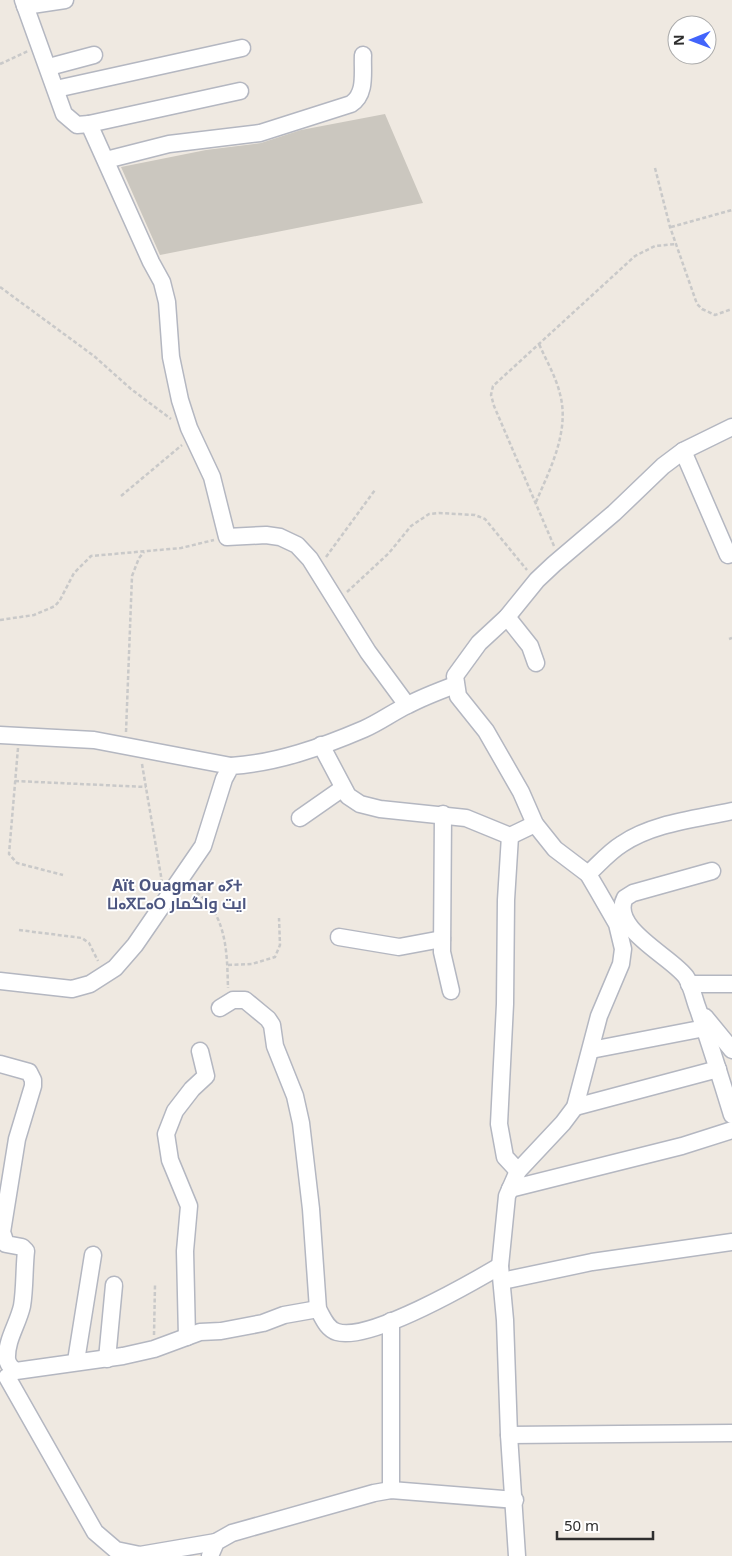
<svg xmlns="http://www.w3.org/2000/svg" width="732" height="1556" viewBox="0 0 732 1556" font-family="'Noto Sans',Cairo,'Noto Sans Tifinagh',sans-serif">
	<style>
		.building { fill: #cbc7bf }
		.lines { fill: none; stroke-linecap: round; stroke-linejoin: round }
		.minor-casing { stroke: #b4b7c1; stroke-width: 19 }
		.path { stroke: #c9c9c9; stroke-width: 2.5; stroke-dasharray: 4 2.5; stroke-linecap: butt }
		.minor { stroke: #fff; stroke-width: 16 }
		.labels { text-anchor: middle; stroke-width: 4; stroke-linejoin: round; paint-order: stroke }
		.quarter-label { font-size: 16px; font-weight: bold; fill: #4d5680; stroke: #fff }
	</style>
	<rect width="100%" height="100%" fill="#efe9e1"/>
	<!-- building -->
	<path class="building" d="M385 114 423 203 160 255 121 167 206 150 261 143 301 130Z"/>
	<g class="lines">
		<defs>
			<g id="minor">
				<path d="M23 0 64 114 77 125 89 124 151 262 162 282 167 302 171 357 180 400 189 428 212 477 227 537 266 535 280 537 297 545 310 559 368 652 407 705"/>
				<path d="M25 6 65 0"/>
				<path d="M49 67 94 55"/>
				<path d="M56 89 242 48"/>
				<path d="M89 124 240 91"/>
				<path d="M106 160 169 144 260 133 351 104C367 94 362 71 363 55"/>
				<path d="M683 451 728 555"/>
				<path d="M507 617 530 646 536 663"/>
				<path d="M0 735 94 740 231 766"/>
				<path d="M321 745 348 796 360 804 380 809 466 818 510 836 535 824"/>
				<path d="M443 814 442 952 451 991"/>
				<path d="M300 818 343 788"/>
				<path d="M510 836 506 900 505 1004 499 1124 505 1157 518 1171"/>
				<path d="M712 871 633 893 625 898C609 928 672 957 686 977 692 986 694 999 698 1009 710 1044 721 1079 732 1115"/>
				<path d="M588 874C599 864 609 852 622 844 653 823 696 819 732 811"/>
				<path d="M339 937 399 947 442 939"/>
				<path d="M0 981 72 989 90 984 115 968 135 945 203 846 224 779 231 766C277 763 322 747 364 729 380 722 393 712 408 705 423 697 439 691 455 685"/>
				<path d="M689 984H732"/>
				<path d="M220 1008 233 1000H245L268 1019 272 1025 275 1046 295 1096 301 1123 311 1209 318 1309C323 1318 327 1329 337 1332 369 1342 471 1283 500 1266"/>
				<path d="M705 1017 732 1050"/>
				<path d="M591 1050 705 1028"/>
				<path d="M0 1064 29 1072 33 1080V1086L17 1139 2 1232 6 1244 22 1247 26 1251C24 1269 25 1288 22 1306 18 1324 6 1340 7 1359 8 1365 11 1368 16 1371L123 1356 154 1349 200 1332 221 1331 263 1323 284 1315 318 1309"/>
				<path d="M575 1107 718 1069"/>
				<path d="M510 1189 682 1146 732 1130"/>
				<path d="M502 1281 592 1262 732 1242"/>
				<path d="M391 1321V1490"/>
				<path d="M187 1337 185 1251 189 1206 170 1160 166 1134 175 1111 192 1089 206 1076 200 1051"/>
				<path d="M107 1359 114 1285"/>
				<path d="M76 1361 93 1255"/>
				<path d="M7 1377 95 1532 116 1550 140 1555 216 1542"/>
				<path d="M509 1435 732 1433"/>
				<path d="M210 1556 216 1542 232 1533 374 1493 391 1490 515 1500"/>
				<path d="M517 1556 509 1435 505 1320 500 1266 507 1196 518 1171 563 1123 575 1107 599 1016 621 964 623 949 617 924 598 891 588 874 555 849 535 824 521 792 486 731 458 696 455 676 479 643 507 617 537 580 554 564 614 513 663 466 683 451 732 427"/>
			</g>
		</defs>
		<!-- minor casing -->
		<use href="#minor" class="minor-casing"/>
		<!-- path -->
		<g class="path">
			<path d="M0 64 28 51"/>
			<path d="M655 168 670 227 697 304 702 309 715 315 732 309"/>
			<path d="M671 227 732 210"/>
			<path d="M0 287 94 356 131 389 171 419"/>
			<path d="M121 496 182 445"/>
			<path d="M536 502C550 469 570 431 560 394 556 377 546 360 539 344"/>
			<path d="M554 546 494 406 491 395 493 386 635 256 655 246 676 244"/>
			<path d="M326 557 375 490"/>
			<path d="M347 592 389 553 411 526 429 514 439 513 475 515 485 519 527 570"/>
			<path d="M0 620 34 615 55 606 60 600 74 573 91 556 181 548 214 540"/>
			<path d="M729 639 732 638"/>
			<path d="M126 732 132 576 139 558 144 552"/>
			<path d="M18 748 9 854 17 863 63 875"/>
			<path d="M142 764 162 882"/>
			<path d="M15 781 146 787"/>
			<path d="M191 889C227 910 227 951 228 988"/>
			<path d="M19 930 82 938 89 943 98 961"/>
			<path d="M228 965 252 964 275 957 280 945 279 918"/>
			<path d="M154 1335 155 1285"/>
		</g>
		<!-- minor -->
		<use href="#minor" class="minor"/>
	</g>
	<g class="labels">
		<!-- quarter labels -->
		<g class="quarter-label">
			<text x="177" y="891">Aït Ouagmar ⴰⵢⵜ<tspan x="177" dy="18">ⵡⴰⴳⵎⴰⵔ ايت واگمار</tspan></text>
		</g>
	</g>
	<!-- north arrow -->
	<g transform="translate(692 40) rotate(269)"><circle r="24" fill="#ffffff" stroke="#ababab"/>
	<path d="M0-4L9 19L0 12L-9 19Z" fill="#4264fb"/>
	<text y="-8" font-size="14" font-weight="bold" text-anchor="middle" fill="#2e2e2e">N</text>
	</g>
	<!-- scale -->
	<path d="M557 1531v8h96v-8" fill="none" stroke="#2e2e2e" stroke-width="2.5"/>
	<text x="564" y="1531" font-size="15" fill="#2e2e2e" stroke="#ffffff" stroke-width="4" paint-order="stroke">50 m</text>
</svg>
